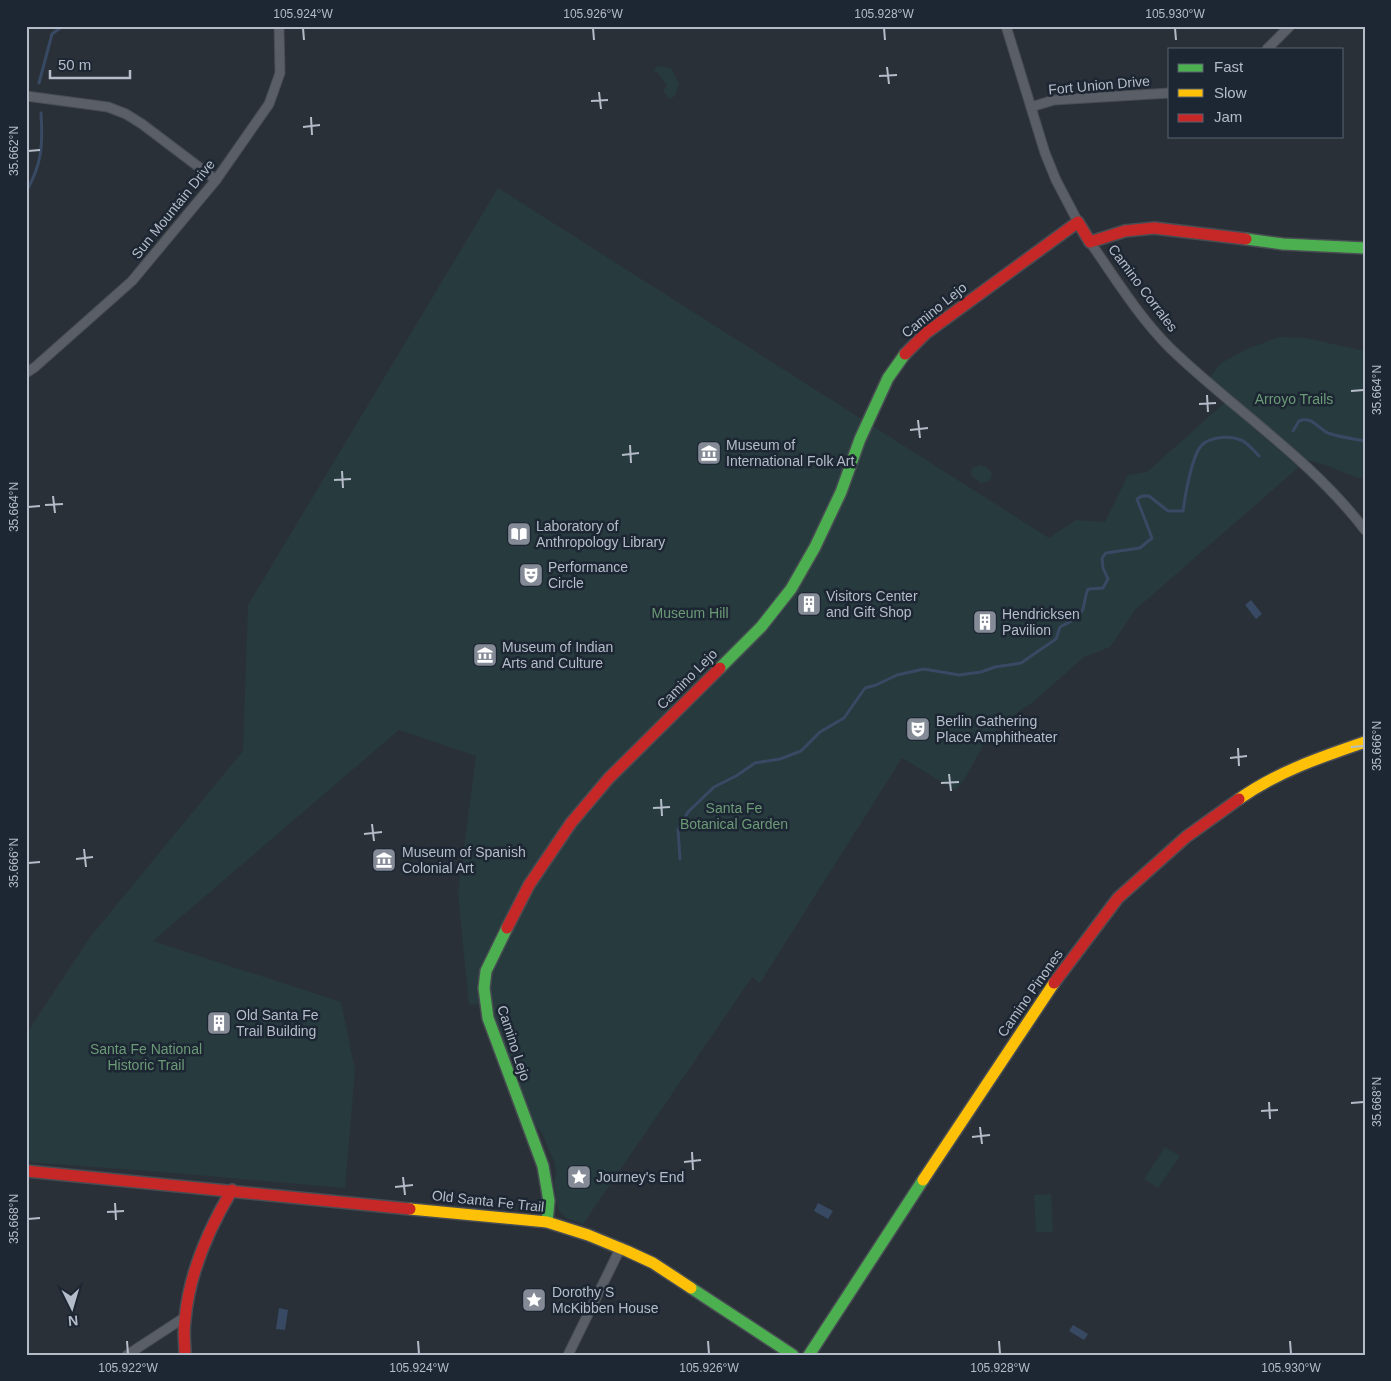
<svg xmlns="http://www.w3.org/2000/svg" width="1391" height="1381" viewBox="0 0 1391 1381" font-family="Helvetica,sans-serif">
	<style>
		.green { fill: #273a3e }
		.water { fill: #384963 }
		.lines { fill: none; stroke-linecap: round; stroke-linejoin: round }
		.stream { stroke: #384963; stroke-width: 3 }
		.street-casing { stroke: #484c53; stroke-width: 11 }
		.fast-casing { stroke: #484c53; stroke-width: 14 }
		.slow-casing { stroke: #484c53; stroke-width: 14 }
		.jam-casing { stroke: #484c53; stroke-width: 14 }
		.street { stroke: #5a5e66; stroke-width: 9 }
		.fast { stroke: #4caf50; stroke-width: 11 }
		.slow { stroke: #ffc107; stroke-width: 11 }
		.jam { stroke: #c62828; stroke-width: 11 }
		.ticks { fill: none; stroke: #b4bcc9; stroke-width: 2 }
		.labels { text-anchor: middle; stroke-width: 5; stroke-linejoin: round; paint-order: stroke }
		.street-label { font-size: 14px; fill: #b4bcc9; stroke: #1d2633 }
		.park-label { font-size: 14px; fill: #6b9a76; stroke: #1d2633 }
		.poi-label { font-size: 14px; fill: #b4bcc9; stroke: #1d2633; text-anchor: start }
		.neatline { fill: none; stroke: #b4bcc9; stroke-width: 2 }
		.ticks-label { font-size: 12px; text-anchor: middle; fill: #b4bcc9 }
	</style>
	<rect width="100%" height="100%" fill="#2a3038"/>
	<!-- green -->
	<g class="green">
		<path d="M657 66 671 68 679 84 675 96 669 99 663 90 667 86 657 71 655 73 654 71Z"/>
		<path d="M498 188 1049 538 1076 520 1105 522 1128 475 1147 472 1231 397 1210 377 1219 365 1228 359 1249 348 1280 337 1306 338 1365 351V478H1358L1326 465 1307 460 1135 610 1110 647 1084 657 1032 703 1018 712 1000 728 987 736 985 742 964 780 955 790 902 758 760 983 752 977 583 1224 568 1219 558 1210 554 1182 556 1171 554 1161 542 1133 532 1121 494 1024 490 1002 469 1005 458 893 476 756 399 730 153 941 341 1002 355 1070 345 1188 150 1171 26 1162V1034L91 936 243 751 248 605Z"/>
		<path d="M980 465 986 467 992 473 991 479 987 482 981 483 972 476 971 471 973 467Z"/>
		<path d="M1165 1147 1180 1156 1158 1188 1144 1179Z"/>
		<path d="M1051 1194 1053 1232H1036L1034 1195Z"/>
	</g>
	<!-- water -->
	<g class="water">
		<path d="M1251 600 1262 614 1256 619 1245 605Z"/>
		<path d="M818 1203 833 1211 828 1219 814 1211Z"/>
		<path d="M279 1308 288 1310 285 1330 276 1329Z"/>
		<path d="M1073 1325 1088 1334 1084 1340 1069 1331Z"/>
	</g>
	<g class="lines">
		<!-- stream -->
		<g class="stream">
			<path d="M39 83 52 34 63 26"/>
			<path d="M26 192C42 164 43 145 41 113"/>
			<path d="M1293 431 1299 421C1313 416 1317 428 1328 433 1339 437 1353 439 1365 441"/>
			<path d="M680 859 678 830 688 812 714 787 736 776 755 763 780 759 801 751 820 732 844 718 865 688 876 685 897 675 924 669 959 675 981 672 995 667 1021 663 1056 639 1060 627C1068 623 1079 618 1083 609 1085 602 1085 596 1088 589L1103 588 1108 579 1103 568 1102 558 1106 553 1140 548 1152 538 1137 499 1142 496H1149L1168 511H1183C1185 497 1192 453 1203 444 1213 436 1231 436 1241 440 1248 443 1254 451 1259 456"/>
		</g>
		<defs>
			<g id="street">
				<path d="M1006 26 1045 153 1056 180 1078 222"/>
				<path d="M1267 49 1290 26"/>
				<path d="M26 96 108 107 126 114 142 124 216 180"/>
				<path d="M1031 107 1054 100 1170 93"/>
				<path d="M1090 242C1115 278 1139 317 1170 348 1233 409 1311 459 1365 530"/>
				<path d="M26 373 35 367 132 281 216 180 269 104 280 73 279 26"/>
				<path d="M127 1355 185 1317"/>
				<path d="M568 1355 621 1247"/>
			</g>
			<g id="fast">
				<path d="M1246 239 1283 244 1365 248"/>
				<path d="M720 668 761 627 791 589 815 547 841 492 860 439 888 378 905 354"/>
				<path d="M507 928 486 971 484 988 488 1018 543 1166 549 1201 547 1222"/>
				<path d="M691 1288 793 1355"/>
				<path d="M809 1355 923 1180"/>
			</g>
			<g id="slow">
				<path d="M1239 799C1277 772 1321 757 1365 742"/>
				<path d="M923 1180 1054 983"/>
				<path d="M410 1209 547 1222 588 1235 627 1251 653 1263 691 1288"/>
			</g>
			<g id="jam">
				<path d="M905 354 926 333 1078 222 1090 242 1125 231 1154 228 1246 239"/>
				<path d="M507 928 529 885 571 823 609 778 720 668"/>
				<path d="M1054 983 1118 898 1186 837 1239 799"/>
				<path d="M26 1171 410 1209"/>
				<path d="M185 1355C185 1343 183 1332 185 1320 189 1273 208 1230 232 1190"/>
			</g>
		</defs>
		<!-- street casing -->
		<use href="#street" class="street-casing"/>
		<!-- fast casing -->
		<use href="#fast" class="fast-casing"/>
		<!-- slow casing -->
		<use href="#slow" class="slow-casing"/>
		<!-- jam casing -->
		<use href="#jam" class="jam-casing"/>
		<!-- street -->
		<use href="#street" class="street"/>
		<!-- fast -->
		<use href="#fast" class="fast"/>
		<!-- slow -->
		<use href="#slow" class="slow"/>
		<!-- jam -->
		<use href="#jam" class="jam"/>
	</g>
	<!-- ticks -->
	<path class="ticks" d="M303 28 304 40M593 28 594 40M884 28 885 40M1175 28 1176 40M887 67 889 84M879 76 897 75M599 92 601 109M591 101 608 100M311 117 312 135M303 127 320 125M28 151 40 150M1351 391 1364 390M1207 395 1208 412M1199 404 1216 403M918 420 920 438M910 430 928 428M630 445 631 463M622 455 639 453M342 471 343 488M334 480 351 479M53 496 55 513M45 505 63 504M28 507 40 506M1351 747 1364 746M1238 748 1239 766M1230 758 1247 756M949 774 951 791M941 783 959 782M661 799 662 816M653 808 670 807M372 824 374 841M364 834 382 832M84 849 86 867M76 859 93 857M28 863 40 862M1269 1102 1270 1119M1351 1103 1364 1102M1261 1111 1278 1110M980 1127 982 1144M972 1137 990 1135M692 1152 693 1170M684 1162 701 1160M403 1177 405 1195M395 1187 413 1185M115 1203 116 1220M107 1212 124 1211M28 1219 40 1218M127 1341 128 1354M418 1341 419 1354M708 1341 709 1354M999 1341 1000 1354M1290 1341 1291 1354"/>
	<!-- icons -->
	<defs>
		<symbol id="museum-square" viewBox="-11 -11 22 22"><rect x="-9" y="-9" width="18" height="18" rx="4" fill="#848b96" stroke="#1d2633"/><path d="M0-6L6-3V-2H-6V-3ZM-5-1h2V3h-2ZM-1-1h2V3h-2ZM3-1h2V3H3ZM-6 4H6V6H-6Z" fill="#fff"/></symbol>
		<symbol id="library-square" viewBox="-11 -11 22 22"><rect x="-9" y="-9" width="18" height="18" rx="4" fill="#848b96" stroke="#1d2633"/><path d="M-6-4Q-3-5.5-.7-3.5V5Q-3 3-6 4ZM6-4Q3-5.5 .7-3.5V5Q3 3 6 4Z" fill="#fff"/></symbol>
		<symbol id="theatre-square" viewBox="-11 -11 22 22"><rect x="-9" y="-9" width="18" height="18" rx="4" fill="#848b96" stroke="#1d2633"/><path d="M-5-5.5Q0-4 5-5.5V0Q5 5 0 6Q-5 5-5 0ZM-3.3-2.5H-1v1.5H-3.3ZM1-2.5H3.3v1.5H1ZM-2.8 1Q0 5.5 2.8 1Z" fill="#fff"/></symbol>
		<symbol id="building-square" viewBox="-11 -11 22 22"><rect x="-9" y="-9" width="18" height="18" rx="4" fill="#848b96" stroke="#1d2633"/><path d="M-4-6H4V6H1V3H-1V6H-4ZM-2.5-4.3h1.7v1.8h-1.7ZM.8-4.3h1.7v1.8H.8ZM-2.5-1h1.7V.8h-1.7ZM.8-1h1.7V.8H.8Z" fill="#fff"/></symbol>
		<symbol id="sight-square" viewBox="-11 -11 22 22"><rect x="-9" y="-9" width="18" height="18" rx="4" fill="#848b96" stroke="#1d2633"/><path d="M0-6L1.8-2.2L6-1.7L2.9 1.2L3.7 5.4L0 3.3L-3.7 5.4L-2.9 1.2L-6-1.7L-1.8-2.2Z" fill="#fff"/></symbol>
	</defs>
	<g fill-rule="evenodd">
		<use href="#museum-square" x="695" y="439" width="28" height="28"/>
		<use href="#library-square" x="505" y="520" width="28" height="28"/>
		<use href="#theatre-square" x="517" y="561" width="28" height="28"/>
		<use href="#building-square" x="795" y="590" width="28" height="28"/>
		<use href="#building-square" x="971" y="608" width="28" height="28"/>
		<use href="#museum-square" x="471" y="641" width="28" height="28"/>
		<use href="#theatre-square" x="904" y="715" width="28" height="28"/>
		<use href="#museum-square" x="370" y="846" width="28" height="28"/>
		<use href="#building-square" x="205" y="1009" width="28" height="28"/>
		<use href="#sight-square" x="565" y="1163" width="28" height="28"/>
		<use href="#sight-square" x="520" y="1286" width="28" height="28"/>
	</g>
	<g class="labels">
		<!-- street labels -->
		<g class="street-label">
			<text transform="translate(1099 85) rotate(-5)" y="5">Fort Union Drive</text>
			<text transform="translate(173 209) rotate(-51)" y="5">Sun Mountain Drive</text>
			<text transform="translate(1143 288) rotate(53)" y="5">Camino Corrales</text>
			<text transform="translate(934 310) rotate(-39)" y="5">Camino Lejo</text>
			<text transform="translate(687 679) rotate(-45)" y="5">Camino Lejo</text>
			<text transform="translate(1030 993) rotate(-55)" y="5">Camino Pinones</text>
			<text transform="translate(514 1043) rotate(72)" y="5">Camino Lejo</text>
			<text transform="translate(488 1201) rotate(6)" y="5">Old Santa Fe Trail</text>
		</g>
		<!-- park labels -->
		<g class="park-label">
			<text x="1294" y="404">Arroyo Trails</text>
			<text x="690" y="618">Museum Hill</text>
			<text x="734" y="813">Santa Fe<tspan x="734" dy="16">Botanical Garden</tspan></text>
			<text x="146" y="1054">Santa Fe National<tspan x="146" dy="16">Historic Trail</tspan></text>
		</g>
		<!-- poi labels -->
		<g class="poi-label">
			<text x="726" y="450">Museum of<tspan x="726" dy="16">International Folk Art</tspan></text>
			<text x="536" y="531">Laboratory of<tspan x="536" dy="16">Anthropology Library</tspan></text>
			<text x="548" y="572">Performance<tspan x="548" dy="16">Circle</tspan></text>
			<text x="826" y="601">Visitors Center<tspan x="826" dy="16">and Gift Shop</tspan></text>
			<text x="1002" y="619">Hendricksen<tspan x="1002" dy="16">Pavilion</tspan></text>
			<text x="502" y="652">Museum of Indian<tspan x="502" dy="16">Arts and Culture</tspan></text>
			<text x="936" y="726">Berlin Gathering<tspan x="936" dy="16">Place Amphitheater</tspan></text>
			<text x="402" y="857">Museum of Spanish<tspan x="402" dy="16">Colonial Art</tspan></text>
			<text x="236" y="1020">Old Santa Fe<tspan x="236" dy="16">Trail Building</tspan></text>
			<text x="596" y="1182">Journey's End</text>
			<text x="552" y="1297">Dorothy S<tspan x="552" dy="16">McKibben House</tspan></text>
		</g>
	</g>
	<!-- border -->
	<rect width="1391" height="1381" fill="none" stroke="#1d2633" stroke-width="55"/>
	<!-- legend -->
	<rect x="1168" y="48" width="175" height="90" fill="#1d2633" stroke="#59626f"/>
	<rect x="1178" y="64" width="25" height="8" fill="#4caf50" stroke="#59626f"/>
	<text x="1214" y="72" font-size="15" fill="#b4bcc9">Fast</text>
	<rect x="1178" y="89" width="25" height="8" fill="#ffc107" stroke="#59626f"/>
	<text x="1214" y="98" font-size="15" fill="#b4bcc9">Slow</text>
	<rect x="1178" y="114" width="25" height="8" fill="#c62828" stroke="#59626f"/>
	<text x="1214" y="122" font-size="15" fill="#b4bcc9">Jam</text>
	<!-- north arrow -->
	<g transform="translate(72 1308) rotate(175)" stroke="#1d2633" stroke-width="4" paint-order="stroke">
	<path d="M0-4L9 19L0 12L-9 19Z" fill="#b4bcc9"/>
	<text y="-8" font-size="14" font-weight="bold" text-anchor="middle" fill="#b4bcc9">N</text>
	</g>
	<!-- scale -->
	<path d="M50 70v8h80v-8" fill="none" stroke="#b4bcc9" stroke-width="2.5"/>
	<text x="58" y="70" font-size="15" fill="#b4bcc9" stroke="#1d2633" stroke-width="4" paint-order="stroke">50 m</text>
	<rect x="28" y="28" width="1336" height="1326" class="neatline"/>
	<g class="ticks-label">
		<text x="303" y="18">105.924°W</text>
		<text x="593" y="18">105.926°W</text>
		<text x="884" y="18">105.928°W</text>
		<text x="1175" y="18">105.930°W</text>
		<text transform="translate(14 151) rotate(-90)" y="4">35.662°N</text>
		<text transform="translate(1377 390) rotate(-90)" y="4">35.664°N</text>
		<text transform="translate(14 507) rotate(-90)" y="4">35.664°N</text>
		<text transform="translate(1377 746) rotate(-90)" y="4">35.666°N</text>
		<text transform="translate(14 863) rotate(-90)" y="4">35.666°N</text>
		<text transform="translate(1377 1102) rotate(-90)" y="4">35.668°N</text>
		<text transform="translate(14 1219) rotate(-90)" y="4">35.668°N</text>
		<text x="128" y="1372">105.922°W</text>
		<text x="419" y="1372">105.924°W</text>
		<text x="709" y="1372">105.926°W</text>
		<text x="1000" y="1372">105.928°W</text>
		<text x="1291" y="1372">105.930°W</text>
	</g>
</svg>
